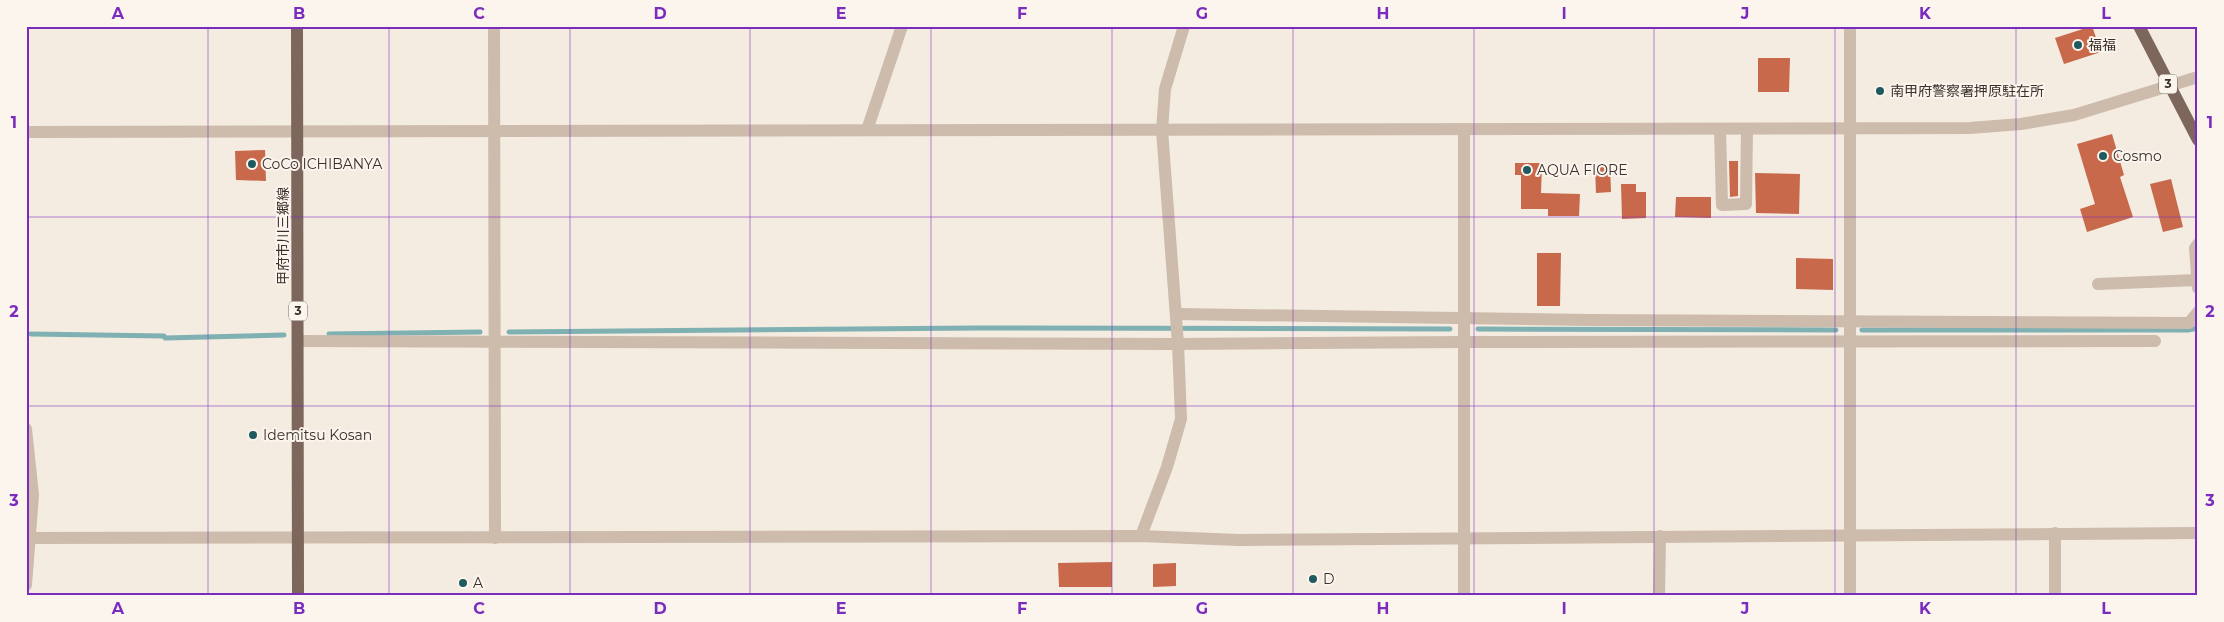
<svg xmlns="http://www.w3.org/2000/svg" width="2224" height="622" viewBox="0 0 2224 622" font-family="Montserrat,'Noto Sans JP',sans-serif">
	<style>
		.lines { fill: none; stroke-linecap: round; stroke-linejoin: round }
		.stream { stroke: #7fb0b2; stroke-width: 5 }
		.building { fill: #c8694b }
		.minor { stroke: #cdbbac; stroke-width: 12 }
		.major { stroke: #7d675c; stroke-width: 12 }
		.grid { fill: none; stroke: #7b2cbf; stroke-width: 1; stroke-opacity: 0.55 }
		.poi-dot { fill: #1f5a5e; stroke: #fbf5ee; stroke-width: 2 }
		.labels { text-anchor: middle; stroke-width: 4; stroke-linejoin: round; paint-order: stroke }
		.shield { fill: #fbf5ee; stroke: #756b66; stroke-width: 1 }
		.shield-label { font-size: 12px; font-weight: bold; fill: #3b302b }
		.poi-label { font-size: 14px; fill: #3b302b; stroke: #fbf5ee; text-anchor: start }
		.street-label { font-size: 14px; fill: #3b302b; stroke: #fbf5ee }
		.neatline { fill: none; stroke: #7b2cbf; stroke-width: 2 }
		.grid-label { font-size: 16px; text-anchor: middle; font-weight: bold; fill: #7b2cbf }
	</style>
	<rect width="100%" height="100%" fill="#f4ebe1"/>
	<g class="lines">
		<!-- stream -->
		<g class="stream">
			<path d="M1478 329 1836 330"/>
			<path d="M1862 330H2188L2198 328"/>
			<path d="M509 332 978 328 1450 329"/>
			<path d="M31 334 164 336 165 338 284 335"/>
			<path d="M329 334 480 332"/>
		</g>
	</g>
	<!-- building -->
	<g class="building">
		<path d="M2092 26 2101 52 2064 64 2055 38Z"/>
		<path d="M1758 58H1790L1789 92H1758Z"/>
		<path d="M2112 134 2124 175 2120 177 2133 217 2087 232 2080 209 2095 204 2077 144Z"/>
		<path d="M265 150 266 181 236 180 235 151Z"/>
		<path d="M1729 161H1738V196L1730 197Z"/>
		<path d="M1515 163H1542L1541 193 1580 194 1579 216H1548V209H1521V175H1515Z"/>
		<path d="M1610 165 1611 192 1596 193 1595 166Z"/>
		<path d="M1755 173 1800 174 1799 214 1756 213Z"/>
		<path d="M2171 179 2183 227 2163 232 2150 184Z"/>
		<path d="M1621 184H1636V192H1646V218L1622 219Z"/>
		<path d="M1676 197H1711V218L1675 217Z"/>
		<path d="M1537 253H1561L1560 306H1537Z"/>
		<path d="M1796 258 1833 259V290L1796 289Z"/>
		<path d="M1112 562V587H1059L1058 563Z"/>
		<path d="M1176 563V586L1153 587V564Z"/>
	</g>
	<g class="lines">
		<!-- minor -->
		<g class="minor">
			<path d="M494 26 495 538"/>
			<path d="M1464 129V596"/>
			<path d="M1720 129 1722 205 1746 204 1747 129"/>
			<path d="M867 130 902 26"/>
			<path d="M26 132 1970 128 2021 124 2074 115 2198 77"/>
			<path d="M2198 244 2195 248 2198 288"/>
			<path d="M2098 284 2197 280"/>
			<path d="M1176 314 1589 320 2189 323 2198 312"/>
			<path d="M298 341 1178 344 1464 342 2155 341"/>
			<path d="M26 429 33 495 26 585"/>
			<path d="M2055 533V596"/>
			<path d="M1141 536 1167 467 1181 419 1178 344 1162 130 1165 89 1184 26"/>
			<path d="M26 538 1141 536 1238 540 2198 533"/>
			<path d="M1659 596 1660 536"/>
			<path d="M1850 596V26"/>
		</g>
		<!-- major -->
		<g class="major">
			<path d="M297 26 298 596"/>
			<path d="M2139 26 2198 140"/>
		</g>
	</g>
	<!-- grid -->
	<path class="grid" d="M208 26V596M389 26V596M570 26V596M750 26V596M931 26V596M1112 26V596M1293 26V596M1474 26V596M1654 26V596M1835 26V596M2016 26V596M26 217H2198M26 406H2198"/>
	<!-- markers -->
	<g class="poi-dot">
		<circle cx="2078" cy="45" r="5"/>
		<circle cx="1880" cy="91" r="5"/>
		<circle cx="2103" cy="156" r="5"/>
		<circle cx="252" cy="164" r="5"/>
		<circle cx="1527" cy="170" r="5"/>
		<circle cx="253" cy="435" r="5"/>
		<circle cx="1313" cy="579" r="5"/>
		<circle cx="463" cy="583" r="5"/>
	</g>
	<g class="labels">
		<!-- shield labels -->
		<g class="shield">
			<rect x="2159" y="74.5" width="18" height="19" rx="4"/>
			<rect x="289" y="301.5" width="18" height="19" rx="4"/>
		</g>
		<g class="shield-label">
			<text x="2168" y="88">3</text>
			<text x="298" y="315">3</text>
		</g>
		<!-- poi labels -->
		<g class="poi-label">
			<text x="2088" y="50">福福</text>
			<text x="1890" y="96">南甲府警察署押原駐在所</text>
			<text x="2113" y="161">Cosmo</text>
			<text x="262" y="169">CoCo ICHIBANYA</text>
			<text x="1537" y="175">AQUA FIORE</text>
			<text x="263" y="440">Idemitsu Kosan</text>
			<text x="1323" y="584">D</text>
			<text x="473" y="588">A</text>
		</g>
		<!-- street labels -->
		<g class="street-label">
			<text transform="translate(283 236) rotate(-90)" y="5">甲府市川三郷線</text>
		</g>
	</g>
	<!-- border -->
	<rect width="2224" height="622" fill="none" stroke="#fbf5ee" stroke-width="55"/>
	<rect x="28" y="28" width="2168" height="566" class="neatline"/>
	<g class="grid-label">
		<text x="118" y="19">A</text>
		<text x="299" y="19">B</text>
		<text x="479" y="19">C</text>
		<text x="660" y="19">D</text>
		<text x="841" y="19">E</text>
		<text x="1022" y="19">F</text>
		<text x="1202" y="19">G</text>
		<text x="1383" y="19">H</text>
		<text x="1564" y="19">I</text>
		<text x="1745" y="19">J</text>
		<text x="1925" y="19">K</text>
		<text x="2106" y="19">L</text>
		<text x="14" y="128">1</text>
		<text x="2210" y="128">1</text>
		<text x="14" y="317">2</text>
		<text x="2210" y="317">2</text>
		<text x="14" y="506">3</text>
		<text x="2210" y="506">3</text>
		<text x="118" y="614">A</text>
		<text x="299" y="614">B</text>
		<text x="479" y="614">C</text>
		<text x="660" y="614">D</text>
		<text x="841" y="614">E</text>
		<text x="1022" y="614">F</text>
		<text x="1202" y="614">G</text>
		<text x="1383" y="614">H</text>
		<text x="1564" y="614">I</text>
		<text x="1745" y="614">J</text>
		<text x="1925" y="614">K</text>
		<text x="2106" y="614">L</text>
	</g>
</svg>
